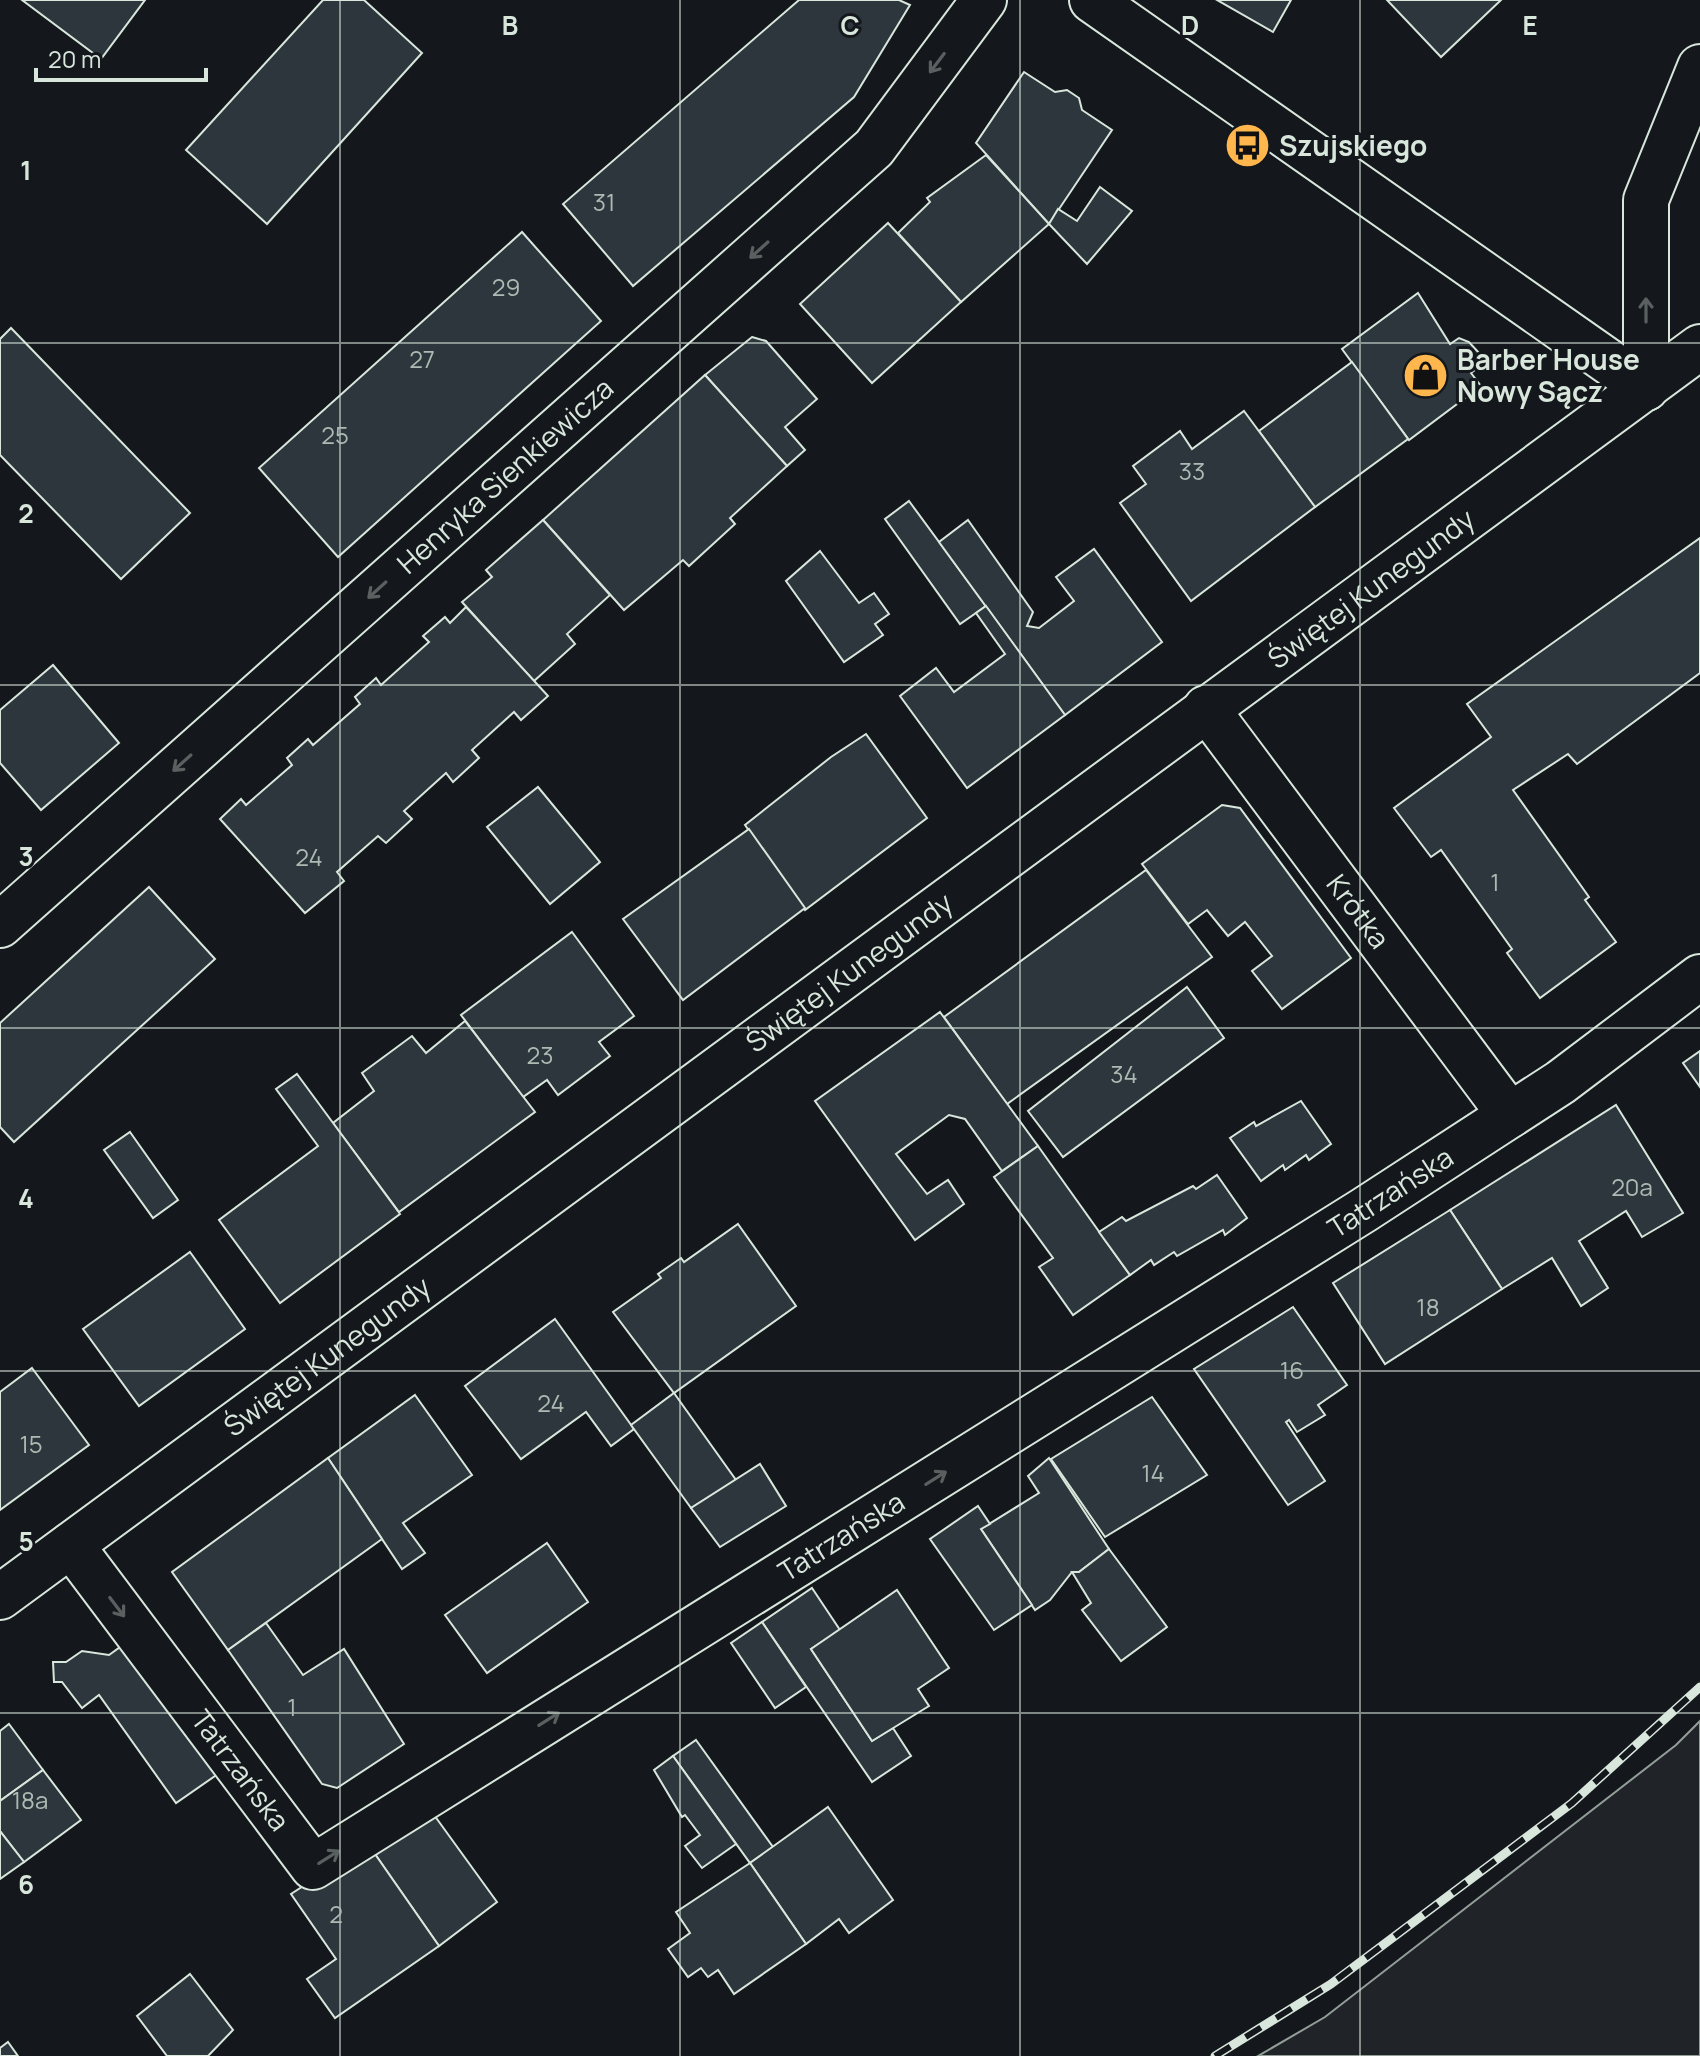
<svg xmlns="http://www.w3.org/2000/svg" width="1700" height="2056" viewBox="0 0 1700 2056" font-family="Manrope,sans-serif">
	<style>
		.green { fill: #202428; stroke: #939e99; stroke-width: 2 }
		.building { fill: #2c363c; stroke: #d8e6dc; stroke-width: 2 }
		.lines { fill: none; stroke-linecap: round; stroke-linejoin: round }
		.street-casing { stroke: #d8e6dc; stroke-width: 48 }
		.secondary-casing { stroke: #d8e6dc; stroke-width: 48 }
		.street { stroke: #14181c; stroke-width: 44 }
		.secondary { stroke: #14181c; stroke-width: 44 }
		.rail-casing { stroke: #d8e6dc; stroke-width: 9 }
		.rail { stroke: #14181c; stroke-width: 6; stroke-dasharray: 18; stroke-linecap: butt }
		.oneway { stroke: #59605f }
		.grid { fill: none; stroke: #d8e6dc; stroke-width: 2; stroke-opacity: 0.55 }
		.labels { text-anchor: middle; stroke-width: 6; stroke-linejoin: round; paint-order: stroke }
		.number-label { font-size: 24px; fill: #adbab4 }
		.poi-label { font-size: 28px; font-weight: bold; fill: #d8e6dc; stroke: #14181c; text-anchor: start }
		.street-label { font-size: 28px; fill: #d8e6dc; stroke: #14181c }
		.grid-label { font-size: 26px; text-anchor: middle; font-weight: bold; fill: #d8e6dc; stroke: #14181c; stroke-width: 6; stroke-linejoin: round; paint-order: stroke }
	</style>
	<rect width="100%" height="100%" fill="#14181c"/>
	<!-- green -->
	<path class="green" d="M1700 1721V2056H1258L1325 2017 1676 1745Z"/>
	<!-- building -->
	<g class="building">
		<path d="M22 0H145L101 59Z"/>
		<path d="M323 0H364L422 53 267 224 186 150Z"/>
		<path d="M799 0H899L910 5 854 97 633 286 563 204Z"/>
		<path d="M1217 0H1291L1273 32Z"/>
		<path d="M1387 0H1501L1441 57Z"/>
		<path d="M1024 72 1055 92 1067 90 1079 98 1082 110 1112 130 1049 224 976 143Z"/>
		<path d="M986 155 1049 224 961 302 898 233 930 202 927 198Z"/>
		<path d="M1100 187 1132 211 1087 264 1049 224 1058 209 1077 221Z"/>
		<path d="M888 223 961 302 872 383 800 304Z"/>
		<path d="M522 232 601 321 338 557 259 468Z"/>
		<path d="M1418 293 1450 344 1459 338 1469 342 1479 353 1480 366 1471 373 1481 386 1409 440 1342 349Z"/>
		<path d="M11 328 190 513 121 579 0 455V339Z"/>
		<path d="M752 337 766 341 817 399 785 427 805 450 787 466 705 375Z"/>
		<path d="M1352 362 1408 439 1315 507 1259 431Z"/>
		<path d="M705 375 787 466 730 518 735 524 689 566 683 560 624 610 543 520Z"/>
		<path d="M1244 411 1315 507 1191 601 1120 503 1146 484 1133 466 1180 431 1192 449Z"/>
		<path d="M909 501 986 606 960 624 885 519Z"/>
		<path d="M543 520 610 595 567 634 575 644 534 681 462 602 492 577 486 570Z"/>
		<path d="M968 520 1033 612 1027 626 1039 628 1074 601 1056 577 1094 549 1162 642 1065 715 939 542Z"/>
		<path d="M1700 538V673L1577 764 1568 754 1513 790 1589 897 1585 900 1616 942 1540 998 1507 953 1512 949 1441 850 1431 857 1394 808 1491 737 1467 704Z"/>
		<path d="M820 551 859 603 874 593 889 614 875 624 883 635 844 662 786 581Z"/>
		<path d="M986 606 1065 715 967 788 900 696 936 668 954 692 1005 654 976 613Z"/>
		<path d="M466 607 548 696 521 720 514 712 472 750 479 758 453 782 446 773 404 811 412 819 386 843 378 836 337 872 344 881 305 913 220 819 241 799 246 805 292 765 287 758 308 739 313 745 360 704 355 697 376 678 381 685 429 642 423 636 445 617 450 623Z"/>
		<path d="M53 665 119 743 41 810 0 763V710Z"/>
		<path d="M866 734 927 818 805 910 745 825 831 757Z"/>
		<path d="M538 787 600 862 550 904 487 827Z"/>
		<path d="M1222 805 1240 808 1351 958 1282 1009 1252 971 1272 956 1245 922 1228 936 1207 910 1188 924 1142 864Z"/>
		<path d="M749 829 805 908 683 1000 623 919Z"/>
		<path d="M1146 870 1212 957 1007 1104 944 1017Z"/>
		<path d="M149 887 215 959 14 1142 0 1127V1023Z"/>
		<path d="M572 932 634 1016 599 1042 610 1056 558 1095 547 1080 523 1097 461 1015Z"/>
		<path d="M1187 987 1224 1038 1063 1157 1028 1111Z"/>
		<path d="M940 1012 1038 1146 1002 1171 965 1119 949 1115 896 1154 927 1194 948 1180 964 1204 915 1240 815 1101Z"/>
		<path d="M465 1021 535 1112 399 1212 333 1123 374 1091 362 1073 412 1036 426 1053Z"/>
		<path d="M1700 1051V1087L1683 1063Z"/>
		<path d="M297 1074 400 1214 280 1303 219 1220 318 1146 276 1089Z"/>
		<path d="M1301 1101 1331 1144 1309 1160 1306 1155 1285 1170 1283 1165 1261 1181 1230 1138 1254 1122 1256 1126Z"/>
		<path d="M1616 1105 1683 1213 1642 1237 1626 1211 1579 1241 1608 1288 1581 1306 1552 1258 1502 1289 1450 1210Z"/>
		<path d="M130 1132 178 1200 153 1218 104 1150Z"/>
		<path d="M1038 1146 1130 1275 1073 1315 1039 1267 1053 1258 994 1177Z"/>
		<path d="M1217 1175 1247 1218 1225 1235 1223 1230 1177 1256 1174 1252 1154 1265 1151 1260 1130 1275 1099 1232 1122 1217 1126 1221 1193 1186 1196 1189Z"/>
		<path d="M1450 1210 1502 1289 1385 1364 1333 1283Z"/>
		<path d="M738 1224 796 1306 674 1393 613 1312 661 1278 658 1274 681 1258 684 1262Z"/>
		<path d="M190 1252 245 1329 139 1406 83 1329Z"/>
		<path d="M1293 1307 1347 1385 1318 1405 1325 1415 1297 1432 1289 1420 1286 1422 1325 1481 1288 1505 1194 1369Z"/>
		<path d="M555 1319 634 1429 611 1446 586 1412 521 1459 465 1386Z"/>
		<path d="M32 1368 89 1445 0 1510V1392Z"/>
		<path d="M674 1393 736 1480 691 1508 631 1425Z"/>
		<path d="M415 1395 472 1475 403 1523 425 1553 402 1569 328 1458Z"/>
		<path d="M1152 1397 1207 1475 1105 1537 1051 1459Z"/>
		<path d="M328 1458 382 1539 228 1650 172 1572Z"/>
		<path d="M1049 1458 1109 1549 1079 1572H1072L1050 1600 1035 1610 981 1529 1039 1493 1028 1476Z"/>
		<path d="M760 1464 786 1506 720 1547 691 1508Z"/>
		<path d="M978 1506 990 1524 981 1529 1032 1605 994 1630 930 1539Z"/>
		<path d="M547 1543 588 1602 487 1673 445 1615Z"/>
		<path d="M1109 1549 1167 1627 1121 1661 1082 1610 1091 1603 1072 1572H1079Z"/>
		<path d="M812 1588 840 1630 811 1649 872 1741 893 1728 911 1756 872 1782 762 1622Z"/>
		<path d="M897 1590 949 1668 918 1689 929 1706 872 1741 811 1649Z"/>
		<path d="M762 1622 806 1687 775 1708 731 1643Z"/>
		<path d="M266 1623 303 1675 344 1649 404 1744 337 1788 322 1784 228 1650Z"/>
		<path d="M123 1645 190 1741 202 1743 216 1765 215 1776 176 1803 99 1695 82 1708 62 1682H54L53 1662H66L82 1651 109 1655Z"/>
		<path d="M9 1724 43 1770 0 1801V1731Z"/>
		<path d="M696 1740 773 1847 750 1863 673 1756Z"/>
		<path d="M673 1756 736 1844 702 1868 685 1846 700 1835 685 1815 682 1817 654 1770Z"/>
		<path d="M43 1770 81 1820 24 1862 0 1831V1801Z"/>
		<path d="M828 1807 893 1900 849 1933 839 1919 806 1944 750 1863Z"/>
		<path d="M429 1808 497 1902 439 1946 368 1844Z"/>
		<path d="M0 1831 24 1862 0 1879Z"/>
		<path d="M368 1844 439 1946 335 2018 307 1979 336 1959 291 1894Z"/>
		<path d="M750 1863 806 1944 734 1994 718 1970 708 1977 701 1968 688 1977 668 1949 690 1933 676 1912Z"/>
		<path d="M190 1974 233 2030 208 2056H167L137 2016Z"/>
		<path d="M8 2042 18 2056H0V2048Z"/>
	</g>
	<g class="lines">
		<defs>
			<g id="street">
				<path d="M1092 0 1646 388"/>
				<path d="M1646 388V200L1700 67"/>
				<path id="s1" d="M1206 708 1510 1115"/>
				<path id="s2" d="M0 925 874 148 984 0"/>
				<path id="s3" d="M71 1545 313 1867 1364 1210 1561 1082 1700 977"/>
			</g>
			<g id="secondary">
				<path id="s4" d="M0 1597 1700 347"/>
			</g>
		</defs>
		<!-- street casing -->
		<use href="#street" class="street-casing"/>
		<!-- secondary casing -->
		<use href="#secondary" class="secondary-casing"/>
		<!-- street -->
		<use href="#street" class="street"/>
		<!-- secondary -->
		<use href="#secondary" class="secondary"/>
		<defs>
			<path id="rail" d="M1215 2056 1331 1984 1572 1803 1700 1687"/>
		</defs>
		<!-- rail casing -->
		<use href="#rail" class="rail-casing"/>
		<!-- rail -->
		<use href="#rail" class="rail"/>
	</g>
	<!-- one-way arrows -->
	<defs><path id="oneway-shaft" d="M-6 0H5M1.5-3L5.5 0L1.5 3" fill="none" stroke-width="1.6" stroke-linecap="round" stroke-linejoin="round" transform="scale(2)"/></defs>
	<g class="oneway">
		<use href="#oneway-shaft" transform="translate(937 63) rotate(127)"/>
		<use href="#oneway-shaft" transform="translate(759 250) rotate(138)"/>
		<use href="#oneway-shaft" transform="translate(1646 310) rotate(-90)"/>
		<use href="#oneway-shaft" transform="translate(377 590) rotate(138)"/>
		<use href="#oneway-shaft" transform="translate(182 763) rotate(138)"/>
		<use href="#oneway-shaft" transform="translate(936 1478) rotate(-32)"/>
		<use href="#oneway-shaft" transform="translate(117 1607) rotate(53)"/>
		<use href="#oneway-shaft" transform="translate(549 1719) rotate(-32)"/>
		<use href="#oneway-shaft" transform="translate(329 1857) rotate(-32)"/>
	</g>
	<!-- grid -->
	<path class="grid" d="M340 0V2056M680 0V2056M1020 0V2056M1360 0V2056M0 343H1700M0 685H1700M0 1028H1700M0 1371H1700M0 1713H1700"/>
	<!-- icons -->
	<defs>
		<symbol id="bus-disc" viewBox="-11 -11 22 22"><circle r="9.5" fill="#ffb74d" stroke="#14181c"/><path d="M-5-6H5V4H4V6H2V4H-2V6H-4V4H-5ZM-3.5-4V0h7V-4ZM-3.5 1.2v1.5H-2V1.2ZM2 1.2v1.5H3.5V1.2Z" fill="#111"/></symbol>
		<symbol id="shop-disc" viewBox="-11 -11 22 22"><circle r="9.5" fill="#ffb74d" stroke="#14181c"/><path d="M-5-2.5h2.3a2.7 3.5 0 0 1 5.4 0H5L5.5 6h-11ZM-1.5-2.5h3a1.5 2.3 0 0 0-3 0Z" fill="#111"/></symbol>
	</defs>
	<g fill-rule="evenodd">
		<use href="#bus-disc" x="1222" y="120" width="51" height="51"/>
		<use href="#shop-disc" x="1400" y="350" width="51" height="51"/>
	</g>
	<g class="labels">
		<!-- number labels -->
		<g class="number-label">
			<text x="604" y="211">31</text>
			<text x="506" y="296">29</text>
			<text x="422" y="368">27</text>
			<text x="335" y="444">25</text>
			<text x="1192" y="480">33</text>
			<text x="309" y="866">24</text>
			<text x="1495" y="891">1</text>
			<text x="540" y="1064">23</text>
			<text x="1124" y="1083">34</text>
			<text x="1632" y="1196">20a</text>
			<text x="1428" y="1316">18</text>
			<text x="1292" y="1379">16</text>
			<text x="551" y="1412">24</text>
			<text x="31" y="1453">15</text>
			<text x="1153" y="1482">14</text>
			<text x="292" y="1716">1</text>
			<text x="30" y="1809">18a</text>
			<text x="336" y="1923">2</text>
		</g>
		<!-- poi labels -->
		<g class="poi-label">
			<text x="1279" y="156">Szujskiego</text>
			<text x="1457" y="370">Barber House<tspan x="1457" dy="32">Nowy Sącz</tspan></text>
		</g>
		<!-- street labels -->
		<g class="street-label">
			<text dy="10" stroke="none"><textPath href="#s2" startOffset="676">Henryka Sienkiewicza</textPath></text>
			<text dy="10" stroke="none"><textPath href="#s4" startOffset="1702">Świętej Kunegundy</textPath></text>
			<text dy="10" stroke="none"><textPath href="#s1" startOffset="254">Krótka</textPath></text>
			<text dy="10" stroke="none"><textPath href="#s4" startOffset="1054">Świętej Kunegundy</textPath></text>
			<text dy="10" stroke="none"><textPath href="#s3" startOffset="1674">Tatrzańska</textPath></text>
			<text dy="10" stroke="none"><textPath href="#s4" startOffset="406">Świętej Kunegundy</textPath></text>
			<text dy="10" stroke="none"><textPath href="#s3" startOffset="1026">Tatrzańska</textPath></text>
			<text dy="10" stroke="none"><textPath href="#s3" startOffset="282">Tatrzańska</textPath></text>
		</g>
	</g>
	<g class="grid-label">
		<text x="510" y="35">B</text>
		<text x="850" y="35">C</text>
		<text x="1190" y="35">D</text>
		<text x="1530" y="35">E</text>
		<text x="26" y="180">1</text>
		<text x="26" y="523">2</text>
		<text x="26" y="866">3</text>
		<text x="26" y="1208">4</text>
		<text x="26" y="1551">5</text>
		<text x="26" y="1894">6</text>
	</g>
	<!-- scale -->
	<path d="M36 68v12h170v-12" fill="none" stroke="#d8e6dc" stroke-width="4"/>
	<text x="48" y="68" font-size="24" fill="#d8e6dc" stroke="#14181c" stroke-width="6" paint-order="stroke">20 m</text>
</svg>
